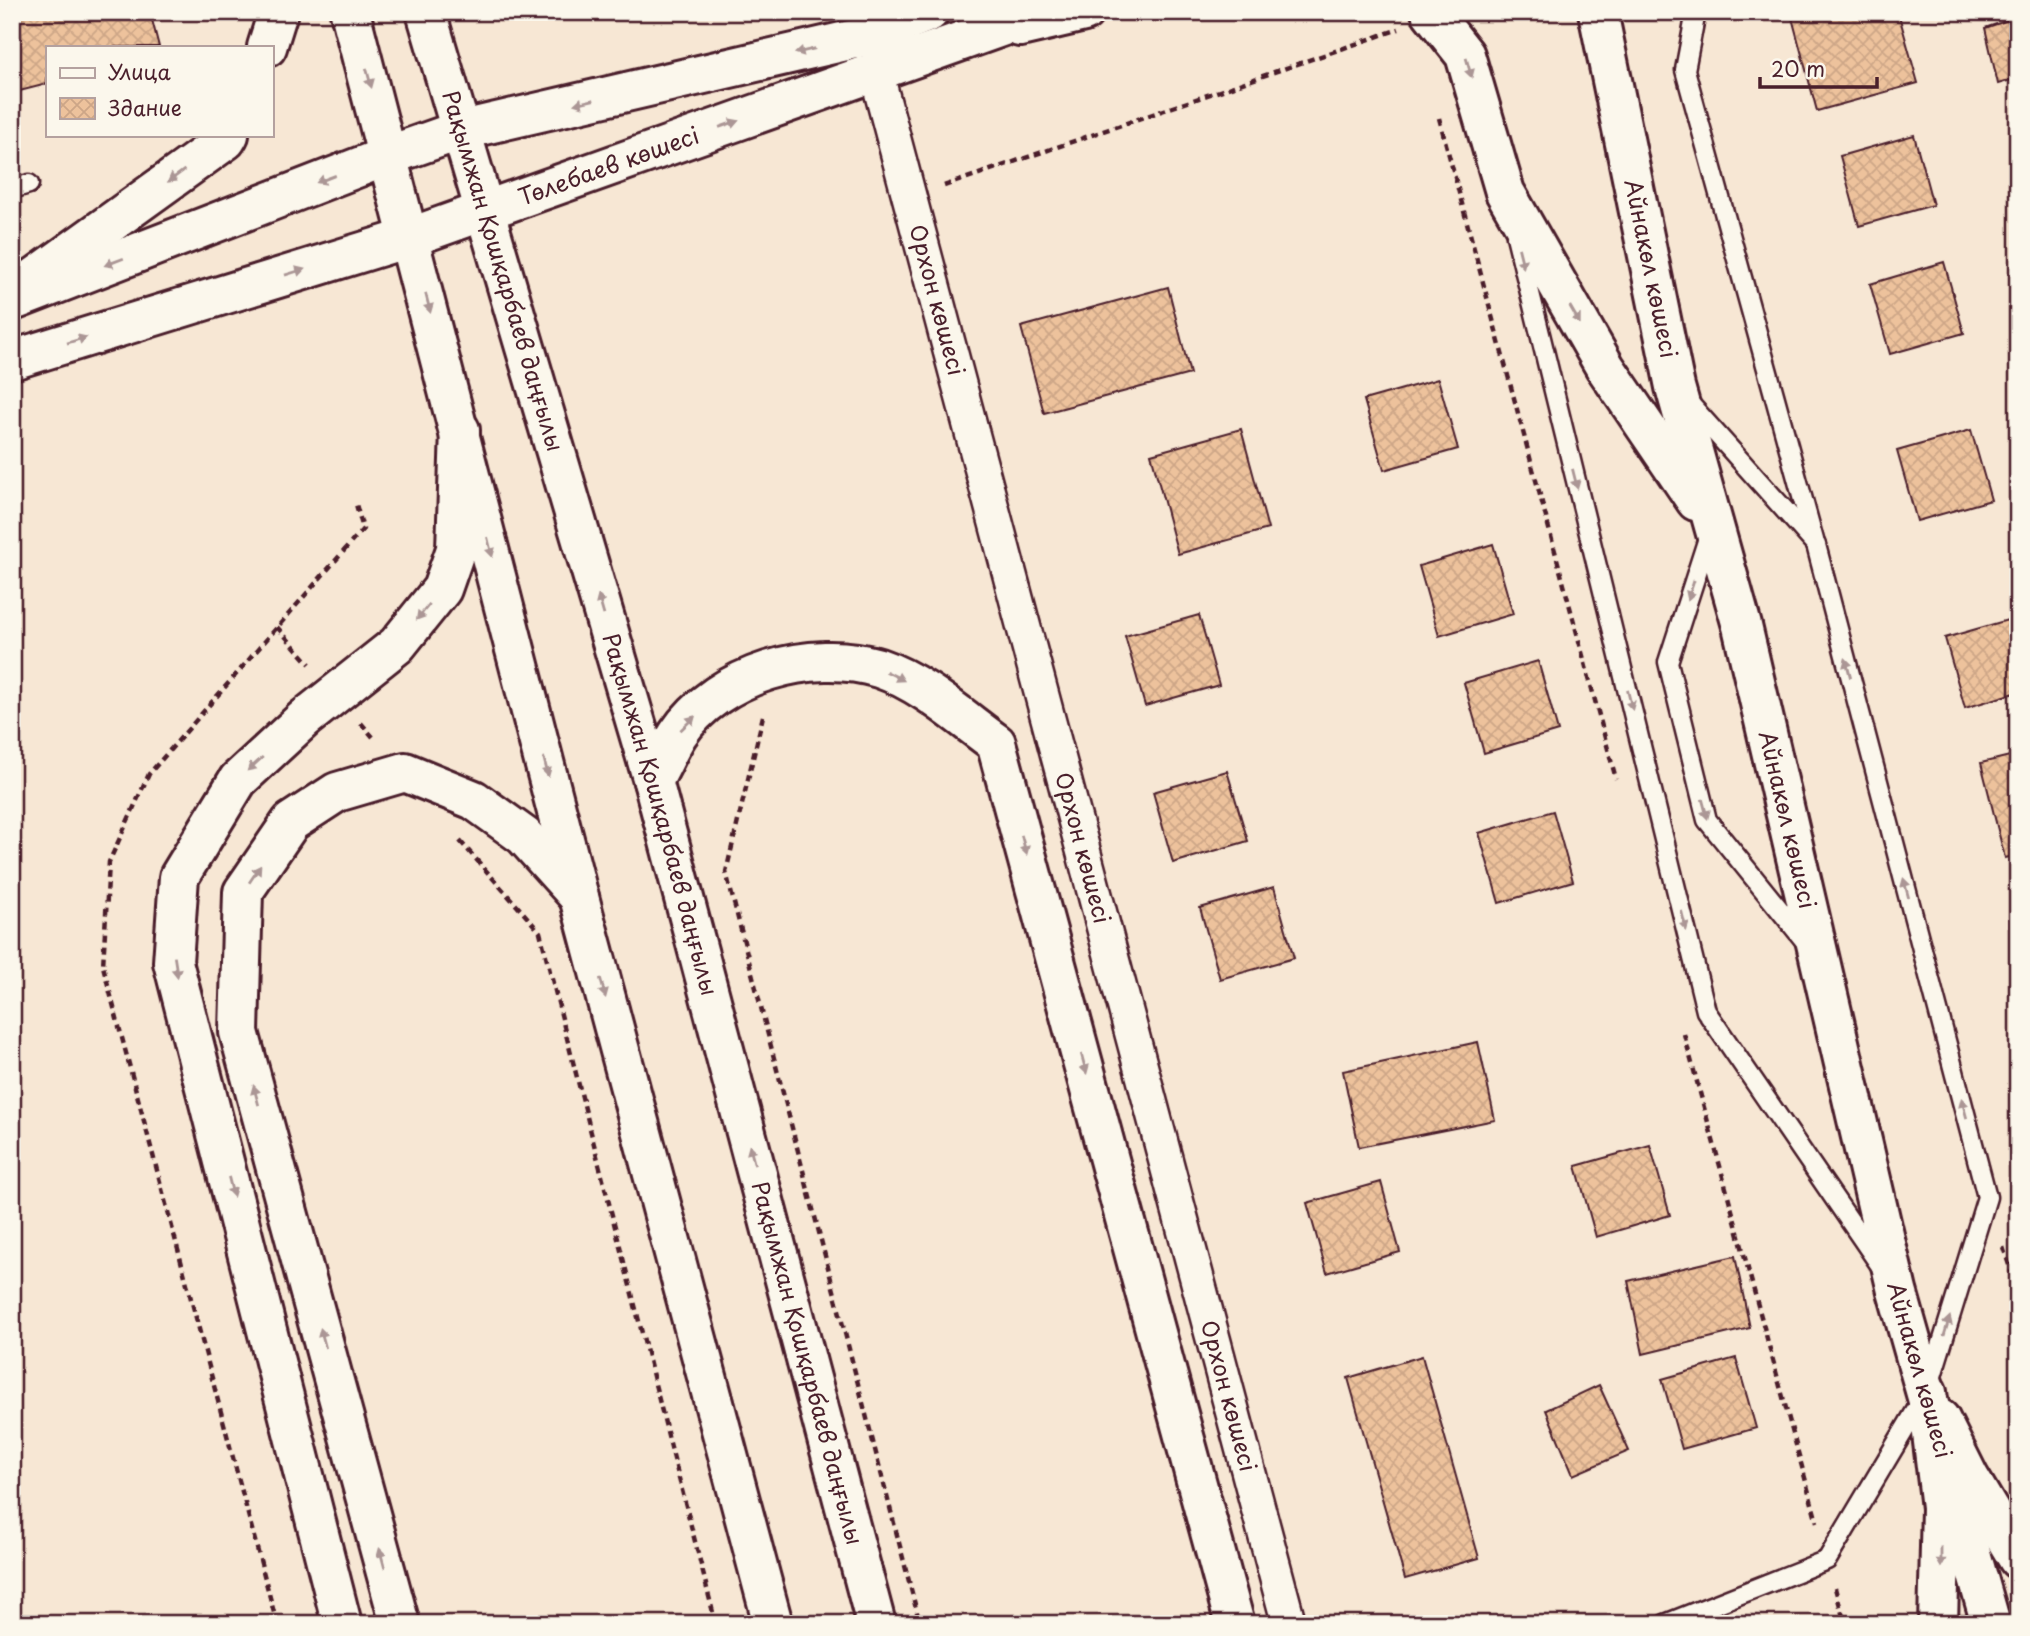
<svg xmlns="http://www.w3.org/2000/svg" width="2030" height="1636" viewBox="0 0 2030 1636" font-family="'Playpen Sans',sans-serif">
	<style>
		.building { fill: url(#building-cross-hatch); stroke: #4a1f2b; stroke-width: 2 }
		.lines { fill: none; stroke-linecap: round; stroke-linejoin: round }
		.service-casing { stroke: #4a1f2b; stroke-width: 23 }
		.minor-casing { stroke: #4a1f2b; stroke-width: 38 }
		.tertiary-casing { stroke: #4a1f2b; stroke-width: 44 }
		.secondary-casing { stroke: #4a1f2b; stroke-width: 44 }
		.primary-casing { stroke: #4a1f2b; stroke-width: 44 }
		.path { stroke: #4a1f2b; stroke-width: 4.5; stroke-dasharray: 7 5; stroke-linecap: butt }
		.service { stroke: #fbf7ec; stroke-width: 18 }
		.minor { stroke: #fbf7ec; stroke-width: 33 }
		.tertiary { stroke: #fbf7ec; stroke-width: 38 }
		.secondary { stroke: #fbf7ec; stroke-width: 38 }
		.primary { stroke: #fbf7ec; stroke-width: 38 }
		.oneway { fill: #ab9695 }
		.labels { text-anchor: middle; stroke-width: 6; stroke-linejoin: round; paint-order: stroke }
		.street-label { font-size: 23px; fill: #4a1f2b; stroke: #fbf7ec }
	</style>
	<defs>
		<pattern id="building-cross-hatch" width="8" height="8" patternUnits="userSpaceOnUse" patternTransform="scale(1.75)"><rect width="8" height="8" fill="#edc29c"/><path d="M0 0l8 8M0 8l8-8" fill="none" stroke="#cda687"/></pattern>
	</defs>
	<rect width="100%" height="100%" fill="#f7e7d4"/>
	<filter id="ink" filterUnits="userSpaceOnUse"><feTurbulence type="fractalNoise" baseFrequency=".0143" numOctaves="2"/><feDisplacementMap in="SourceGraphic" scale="14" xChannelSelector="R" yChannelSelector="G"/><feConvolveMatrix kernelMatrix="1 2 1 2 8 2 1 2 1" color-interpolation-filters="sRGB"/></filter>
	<g filter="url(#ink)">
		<!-- building -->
		<g class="building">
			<path d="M12 12H150L159 47H47V84L12 93Z"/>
			<path d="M1898 12 1918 83 1817 111 1791 14Z"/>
			<path d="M2016 12H2018V78L1998 84 1985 28 2017 17Z"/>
			<path d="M1914 135 1933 205 1859 226 1840 156Z"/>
			<path d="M1944 262 1964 333 1890 354 1870 284Z"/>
			<path d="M1168 287 1190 374 1044 413 1021 327Z"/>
			<path d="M1438 379 1458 449 1384 470 1364 400Z"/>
			<path d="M1241 429 1268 529 1178 554 1151 454Z"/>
			<path d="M1971 430 1991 500 1917 521 1897 451Z"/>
			<path d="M1493 544 1513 614 1439 636 1419 566Z"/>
			<path d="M1199 615 1219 685 1145 706 1125 636Z"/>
			<path d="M2018 617V692L1965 708 1945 638Z"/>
			<path d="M1538 661 1558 731 1484 753 1464 683Z"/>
			<path d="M2018 754V855L2005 858 1981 763Z"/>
			<path d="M1227 771 1248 841 1173 863 1153 792Z"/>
			<path d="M1553 811 1573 881 1499 903 1479 833Z"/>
			<path d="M1274 887 1294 958 1220 979 1200 908Z"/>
			<path d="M2018 915V939L2011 916Z"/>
			<path d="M1478 1042 1495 1120 1359 1147 1343 1071Z"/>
			<path d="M1650 1145 1670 1215 1596 1237 1576 1166Z"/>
			<path d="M1381 1182 1400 1252 1327 1273 1307 1203Z"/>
			<path d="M1735 1256 1750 1328 1643 1354 1628 1281Z"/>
			<path d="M1422 1356 1479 1558 1405 1579 1348 1378Z"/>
			<path d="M1736 1358 1756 1428 1682 1449 1662 1379Z"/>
			<path d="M1599 1385 1629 1451 1573 1475 1546 1410Z"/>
		</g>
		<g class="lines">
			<defs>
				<g id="service">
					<path d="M1696 12 1685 70 1814 540"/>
					<path d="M12 189 29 184"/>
					<path d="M1516 236 1706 1011 1880 1265"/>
					<path d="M1709 535 1668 662 1707 820 1805 941"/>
					<path d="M1665 1624 1827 1560 1927 1392 1987 1197 1816 545 1689 403"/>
				</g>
				<g id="minor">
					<path id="s1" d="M876 72 1289 1624"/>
				</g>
				<g id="tertiary">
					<path d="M13 301 390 155"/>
					<path d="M12 360 411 237"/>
				</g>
				<g id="secondary">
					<path d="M350 12 579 897 773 1624"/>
					<path id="s2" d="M426 12 653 781 876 1624"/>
					<path d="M1431 12 1465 55 1505 192 1605 367 1696 501"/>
					<path id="s3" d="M1598 12 1675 387 1742 626 1897 1291 1991 1624"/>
					<path d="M1020 27 1084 12"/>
					<path d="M267 47 278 12"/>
					<path d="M390 155 458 131 872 35 929 12"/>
					<path id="s4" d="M411 237 1043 12"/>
					<path d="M12 294 226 140 229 135"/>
				</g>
				<g id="primary">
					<path d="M653 781C662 766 669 748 678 734 718 674 812 647 879 668 923 683 960 717 996 743L1235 1624"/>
					<path d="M1927 1392 1941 1508 1938 1624"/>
					<path d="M1940 1419 1969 1477 2018 1559"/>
					<path d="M342 1624 173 962 179 877 238 780 305 718 397 645 442 589 456 549 460 430"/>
					<path d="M400 1624 239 1032 243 892 291 822 337 792 405 772 474 800 524 836 579 897"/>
				</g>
			</defs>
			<!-- service casing -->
			<use href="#service" class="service-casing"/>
			<!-- minor casing -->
			<use href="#minor" class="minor-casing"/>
			<!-- tertiary casing -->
			<use href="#tertiary" class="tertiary-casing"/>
			<!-- secondary casing -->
			<use href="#secondary" class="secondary-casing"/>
			<!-- primary casing -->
			<use href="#primary" class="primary-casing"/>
			<!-- path -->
			<g class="path">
				<path d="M1439 118 1616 779"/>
				<path d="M944 186 1399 29"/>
				<path d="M277 627 310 664"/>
				<path d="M763 716 726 872 920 1624"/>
				<path d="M361 723 373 737"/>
				<path d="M460 841 540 932 716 1624"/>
				<path d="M1684 1034 1817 1522"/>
				<path d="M2003 1247 2018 1292"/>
				<path d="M1835 1588 1845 1624"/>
				<path d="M277 1624 103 966 109 862 149 774 363 529 355 501"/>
			</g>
			<!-- service -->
			<use href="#service" class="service"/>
			<!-- minor -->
			<use href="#minor" class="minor"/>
			<!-- tertiary -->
			<use href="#tertiary" class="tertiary"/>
			<!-- secondary -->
			<use href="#secondary" class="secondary"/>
			<!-- primary -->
			<use href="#primary" class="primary"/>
		</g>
		<!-- one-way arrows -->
		<defs><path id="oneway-solid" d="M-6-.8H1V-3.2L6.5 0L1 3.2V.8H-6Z" transform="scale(1.75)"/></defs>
		<g class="oneway">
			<use href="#oneway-solid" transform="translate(805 51) rotate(167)"/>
			<use href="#oneway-solid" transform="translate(1469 68) rotate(74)"/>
			<use href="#oneway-solid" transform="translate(369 78) rotate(75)"/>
			<use href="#oneway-solid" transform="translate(584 102) rotate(167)"/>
			<use href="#oneway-solid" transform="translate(729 124) rotate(-19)"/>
			<use href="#oneway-solid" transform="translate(176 176) rotate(144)"/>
			<use href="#oneway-solid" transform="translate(326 179) rotate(159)"/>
			<use href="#oneway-solid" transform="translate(1521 258) rotate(76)"/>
			<use href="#oneway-solid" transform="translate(114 262) rotate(159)"/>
			<use href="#oneway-solid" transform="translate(295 272) rotate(-17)"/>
			<use href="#oneway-solid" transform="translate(428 303) rotate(76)"/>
			<use href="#oneway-solid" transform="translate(1575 315) rotate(60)"/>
			<use href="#oneway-solid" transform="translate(77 340) rotate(-17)"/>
			<use href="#oneway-solid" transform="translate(1575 479) rotate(76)"/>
			<use href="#oneway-solid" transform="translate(490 547) rotate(76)"/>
			<use href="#oneway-solid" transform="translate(1691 590) rotate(108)"/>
			<use href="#oneway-solid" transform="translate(601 605) rotate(-106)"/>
			<use href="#oneway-solid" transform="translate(423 612) rotate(129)"/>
			<use href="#oneway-solid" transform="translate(1848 668) rotate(-105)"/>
			<use href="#oneway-solid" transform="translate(895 676) rotate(27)"/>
			<use href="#oneway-solid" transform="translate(1630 700) rotate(76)"/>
			<use href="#oneway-solid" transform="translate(688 723) rotate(-44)"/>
			<use href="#oneway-solid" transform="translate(255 764) rotate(138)"/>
			<use href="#oneway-solid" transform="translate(546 767) rotate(76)"/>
			<use href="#oneway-solid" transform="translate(1705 809) rotate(75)"/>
			<use href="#oneway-solid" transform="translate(1024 845) rotate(75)"/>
			<use href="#oneway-solid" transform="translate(255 874) rotate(-56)"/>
			<use href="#oneway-solid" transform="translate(1906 888) rotate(-105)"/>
			<use href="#oneway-solid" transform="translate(1684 921) rotate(76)"/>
			<use href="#oneway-solid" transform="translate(176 967) rotate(81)"/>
			<use href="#oneway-solid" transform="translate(603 988) rotate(75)"/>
			<use href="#oneway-solid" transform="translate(1084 1064) rotate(75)"/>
			<use href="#oneway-solid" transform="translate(256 1095) rotate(-105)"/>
			<use href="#oneway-solid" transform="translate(1964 1108) rotate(-105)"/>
			<use href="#oneway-solid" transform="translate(752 1155) rotate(-105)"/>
			<use href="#oneway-solid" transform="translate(231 1187) rotate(76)"/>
			<use href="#oneway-solid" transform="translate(1947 1326) rotate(-73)"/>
			<use href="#oneway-solid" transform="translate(323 1338) rotate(-105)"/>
			<use href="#oneway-solid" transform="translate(1941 1557) rotate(90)"/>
			<use href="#oneway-solid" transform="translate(382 1558) rotate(-105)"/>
		</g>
	</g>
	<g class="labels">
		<!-- street labels -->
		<g class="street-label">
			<text dy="8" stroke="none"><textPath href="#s4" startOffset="210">Төлебаев көшесі</textPath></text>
			<text dy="8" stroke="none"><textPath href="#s3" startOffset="262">Айнакөл көшесі</textPath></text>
			<text dy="8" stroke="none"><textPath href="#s2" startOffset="270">Рақымжан Қошқарбаев даңғылы</textPath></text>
			<text dy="8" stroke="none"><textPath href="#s1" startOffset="236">Орхон көшесі</textPath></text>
			<text dy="8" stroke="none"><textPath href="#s2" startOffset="836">Рақымжан Қошқарбаев даңғылы</textPath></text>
			<text dy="8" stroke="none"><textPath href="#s3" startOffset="830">Айнакөл көшесі</textPath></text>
			<text dy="8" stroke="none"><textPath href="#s1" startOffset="803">Орхон көшесі</textPath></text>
			<text dy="8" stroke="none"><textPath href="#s2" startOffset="1404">Рақымжан Қошқарбаев даңғылы</textPath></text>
			<text dy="8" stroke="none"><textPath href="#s3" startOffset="1396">Айнакөл көшесі</textPath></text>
			<text dy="8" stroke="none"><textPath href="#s1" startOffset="1370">Орхон көшесі</textPath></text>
		</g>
	</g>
	<!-- margin -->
	<rect width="2030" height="1636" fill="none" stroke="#fbf7ec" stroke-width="42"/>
	<rect x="21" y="21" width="1988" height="1594" fill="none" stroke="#4a1f2b" stroke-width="2.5" filter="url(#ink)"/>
	<!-- legend -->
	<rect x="46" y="46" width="228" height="91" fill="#fbf7ec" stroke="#b4a19f" stroke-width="2"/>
	<rect x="60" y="68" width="35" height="10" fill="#fbf7ec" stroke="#b4a19f" stroke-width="2"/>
	<text x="108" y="80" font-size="21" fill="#4a1f2b">Улица</text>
	<rect x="60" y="98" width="35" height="21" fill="url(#building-cross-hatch)" stroke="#b4a19f" stroke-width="2"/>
	<text x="108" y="116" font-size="21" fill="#4a1f2b">Здание</text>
	<!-- scale -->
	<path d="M1760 77v10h117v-10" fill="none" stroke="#4a1f2b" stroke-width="3.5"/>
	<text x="1771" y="77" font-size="21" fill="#4a1f2b" stroke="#fbf7ec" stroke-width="5" paint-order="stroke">20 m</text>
</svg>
